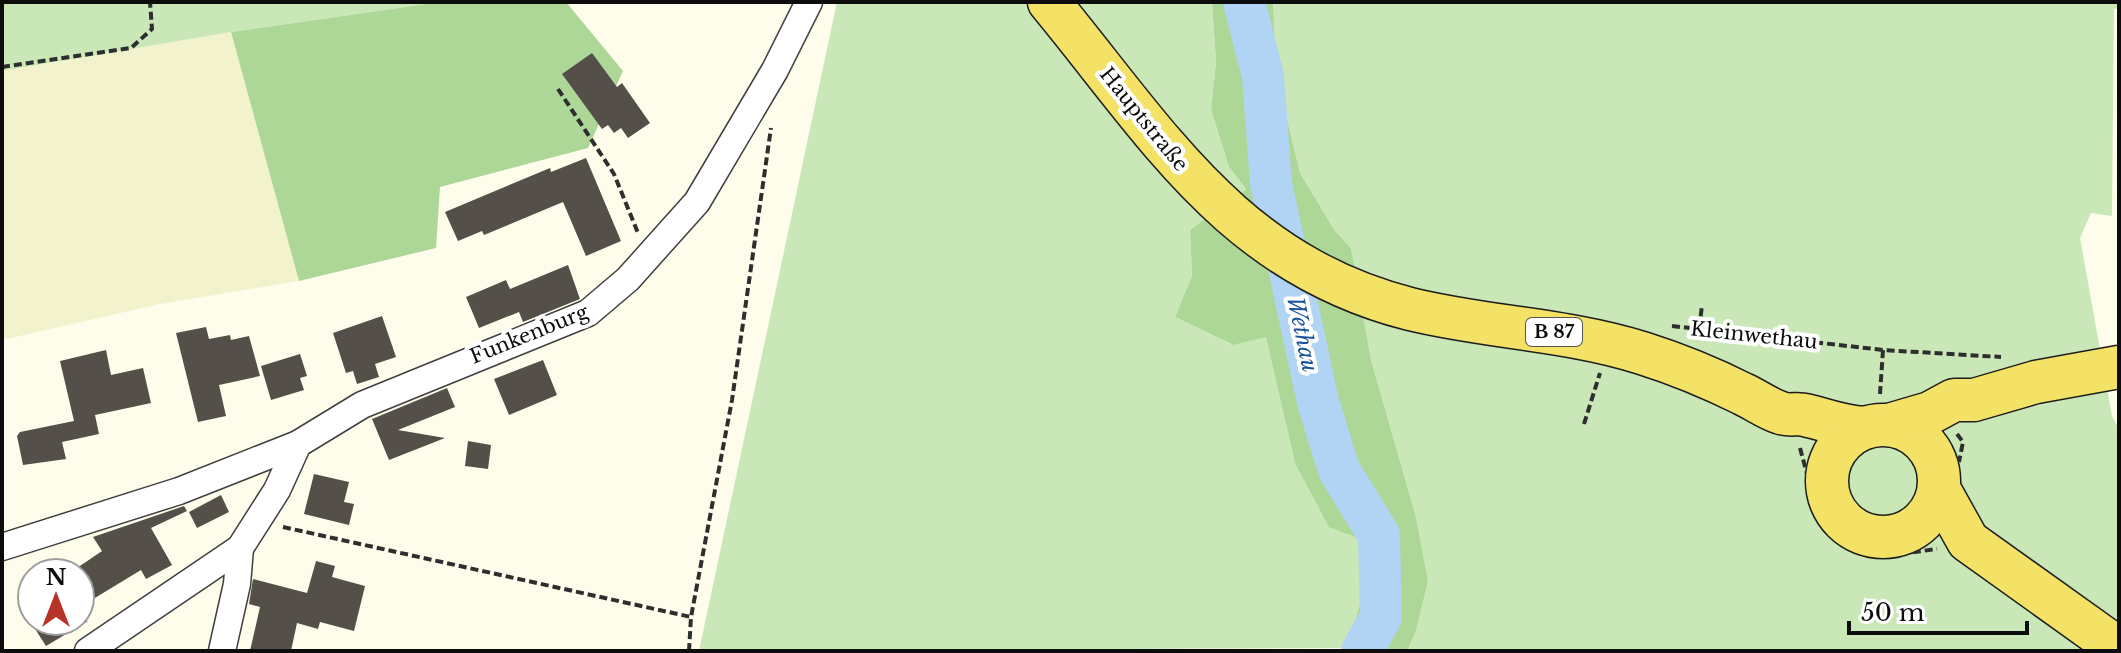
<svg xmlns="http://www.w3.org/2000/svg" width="2121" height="653" viewBox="0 0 2121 653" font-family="'Libre Baskerville',serif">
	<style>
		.farmland { fill: #f2f3cd }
		.green { fill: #cae7b7 }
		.forest { fill: #acd797 }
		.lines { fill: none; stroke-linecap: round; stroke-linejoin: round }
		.river { stroke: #b2d4f4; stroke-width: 42 }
		.building { fill: #544f49 }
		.street-casing { stroke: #3f3f3f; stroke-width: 29 }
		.primary-casing { stroke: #1d1d1d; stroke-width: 45 }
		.path { stroke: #2e2e2e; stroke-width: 4; stroke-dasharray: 8 4; stroke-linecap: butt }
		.street { stroke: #fff; stroke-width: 26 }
		.primary { stroke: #f4e267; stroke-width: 42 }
		.labels { text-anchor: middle; stroke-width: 8; stroke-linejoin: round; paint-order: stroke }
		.shield { fill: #fff; stroke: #555; stroke-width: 2 }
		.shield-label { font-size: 18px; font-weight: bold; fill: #0c0c0c }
		.street-label { font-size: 20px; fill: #0c0c0c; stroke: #fff }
		.water-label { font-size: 22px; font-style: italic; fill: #1a5399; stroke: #fff }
	</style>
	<rect width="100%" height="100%" fill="#fefdec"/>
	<!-- farmland -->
	<path class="farmland" d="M231 32 299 281 160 304 2 340V71Z"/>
	<!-- green -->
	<g class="green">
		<path d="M2 2H440L231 32 2 71Z"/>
		<path d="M837 2H1212L1216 62 1211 110 1229 167 1246 189 1190 230 1192 276 1175 317 1232 345 1266 336 1295 463 1358 538 1366 583 1347 648 699 651Z"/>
		<path d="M1273 2H2119V8L2114 9 2112 216 2091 213 2080 238 2112 416 2119 429V651H1407L1416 631 1428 581 1416 517 1371 360 1351 248 1335 231 1300 173 1277 78Z"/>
	</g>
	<!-- forest -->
	<g class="forest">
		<path d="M440 2H566L623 71 588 148 440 187 436 248 299 281 231 32Z"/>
		<path d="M1212 2H1273L1277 78 1300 173 1335 231 1351 248 1371 360 1416 517 1428 581 1416 631 1407 651H1335L1347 648 1366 583 1358 538 1329 527 1295 463 1266 337 1233 345 1175 317 1192 276 1190 230 1246 189 1229 167 1211 110 1216 62Z"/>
	</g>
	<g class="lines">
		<!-- river -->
		<path class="river" d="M1244 2 1263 76 1271 184 1318 402 1339 470 1379 535 1381 617 1362 651"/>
	</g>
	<!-- building -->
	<g class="building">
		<path d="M592 53 617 87 622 83 650 123 628 138 621 128 614 133 608 125 602 129 562 74Z"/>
		<path d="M586 158 621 241 586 256 563 202 484 235 482 231 458 241 445 212 550 168 551 172Z"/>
		<path d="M568 265 580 299 523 322 519 312 479 328 466 297 506 280 510 289Z"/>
		<path d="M382 316 396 357 375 364 379 377 357 384 353 371 346 373 333 333Z"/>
		<path d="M206 327 209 339 230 335 231 340 249 336 260 376 219 385 226 416 198 422 176 333Z"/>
		<path d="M106 350 111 375 143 368 151 403 95 415 99 434 62 442 66 459 23 465 17 436 20 432 74 421 60 361Z"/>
		<path d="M300 354 307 376 300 378 304 390 271 400 261 366Z"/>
		<path d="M543 360 557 395 509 415 494 379Z"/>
		<path d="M447 388 455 407 398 430 445 438 389 460 372 419Z"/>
		<path d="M468 441 491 445 488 469 465 466Z"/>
		<path d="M314 474 349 482 344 502 354 504 349 525 304 514Z"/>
		<path d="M221 495 229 512 197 528 189 512Z"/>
		<path d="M184 506 187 511 151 528 172 565 146 579 141 570 80 607V573L74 570 102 551 93 537Z"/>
		<path d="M316 561 335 566 332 577 365 586 354 631 320 622 318 629 297 623 291 651H250L260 607 249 604 253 579 307 593Z"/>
		<path d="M30 621H88L46 646Z"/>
	</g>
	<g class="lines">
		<defs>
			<g id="street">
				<path d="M2 547 179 491 298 444"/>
				<path d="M88 651 240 548 277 490 298 444 362 405 588 313 628 279 697 202 775 70 809 2"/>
				<path d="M222 651 237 584 240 548"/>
			</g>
			<g id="primary">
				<path d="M1049 2C1158 134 1233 264 1410 309 1487 328 1567 329 1642 353 1677 364 1711 378 1743 394 1756 400 1768 409 1781 413 1789 416 1798 413 1805 415 1827 420 1839 426 1864 428"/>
				<circle cx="1883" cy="481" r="56"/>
				<path d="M1889 425 1930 413 1954 400H1974L2036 382 2119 367"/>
				<path d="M1939 489 1968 541 2119 649"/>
			</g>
		</defs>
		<!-- street casing -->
		<use href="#street" class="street-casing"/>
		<!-- primary casing -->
		<use href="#primary" class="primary-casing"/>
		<!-- path -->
		<g class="path">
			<path d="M2 67 131 48 152 29 150 2"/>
			<path d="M558 89 614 174 638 233"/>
			<path d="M1672 326 1883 350 2001 357"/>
			<path d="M1698 340 1702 305"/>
			<path d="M1880 394 1883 350"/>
			<path d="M1584 424 1600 373"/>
			<path d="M1957 434 1963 442 1959 462"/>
			<path d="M1800 448 1818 515 1838 540 1856 551 1884 556 1937 549"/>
			<path d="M283 527 691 617"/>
			<path d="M689 651 691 617 732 400 771 128"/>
		</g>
		<!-- street -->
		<use href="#street" class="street"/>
		<!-- primary -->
		<use href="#primary" class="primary"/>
	</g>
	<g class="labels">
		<!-- shield labels -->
		<rect class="shield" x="1526" y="318" width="56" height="28" rx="6"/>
		<g class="shield-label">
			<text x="1554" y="338">B 87</text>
		</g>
		<!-- street labels -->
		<g class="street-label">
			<text transform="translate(1144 119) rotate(51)" y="7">Hauptstraße</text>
			<text transform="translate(529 334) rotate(-22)" y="7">Funkenburg</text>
			<text transform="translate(1754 335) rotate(6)" y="7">Kleinwethau</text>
		</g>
		<!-- water labels -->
		<g class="water-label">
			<text transform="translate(1303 334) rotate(78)" y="8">Wethau</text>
		</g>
	</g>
	<!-- border -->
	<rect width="2121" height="653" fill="none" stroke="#0c0c0c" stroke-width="8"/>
	<!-- north arrow -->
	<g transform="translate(56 597)"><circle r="38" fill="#ffffff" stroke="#9e9e9e" stroke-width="2"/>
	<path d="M0-6L14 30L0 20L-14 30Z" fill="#b73329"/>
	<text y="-12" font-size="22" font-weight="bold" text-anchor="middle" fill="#0c0c0c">N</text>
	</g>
	<!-- scale -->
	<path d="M1849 621v12h178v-12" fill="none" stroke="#0c0c0c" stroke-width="4"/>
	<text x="1861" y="621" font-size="24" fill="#0c0c0c" stroke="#ffffff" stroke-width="6" paint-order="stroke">50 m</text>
</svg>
